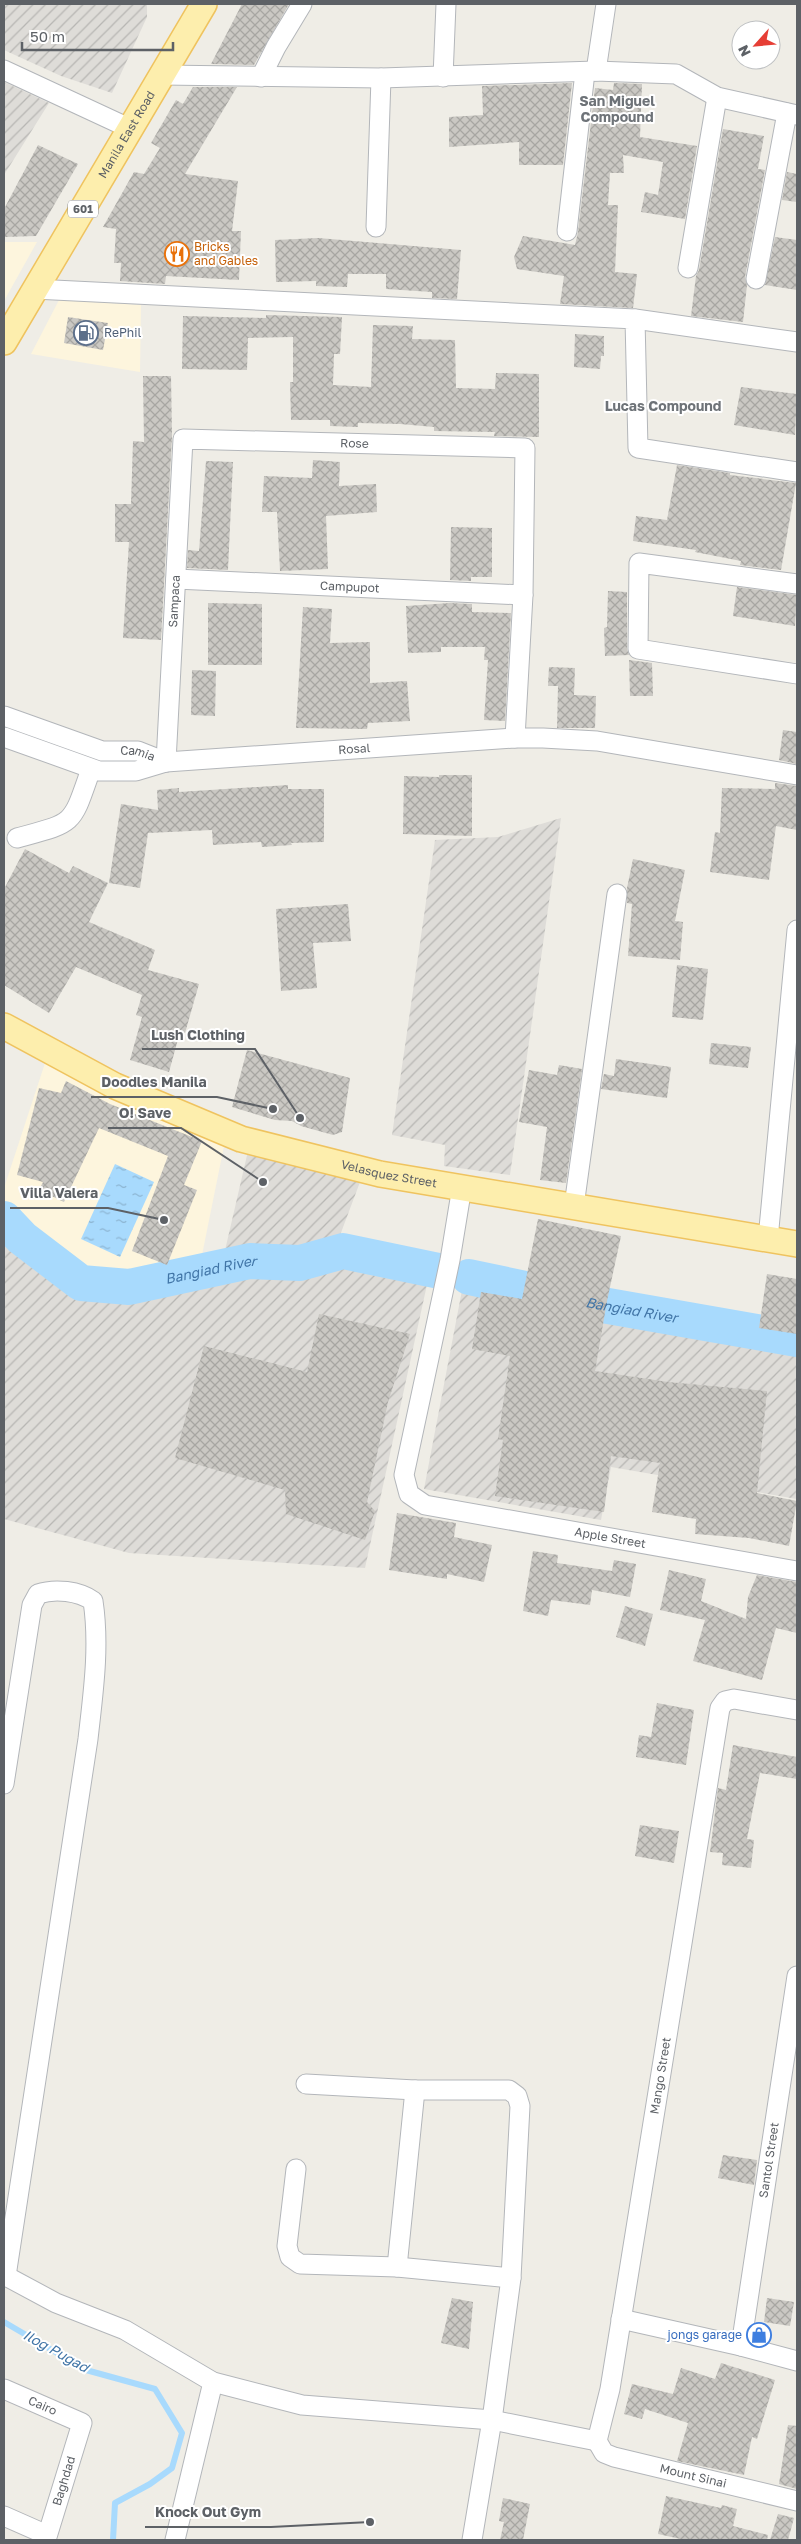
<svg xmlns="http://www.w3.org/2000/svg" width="801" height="2544" viewBox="0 0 801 2544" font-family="'Golos Text',sans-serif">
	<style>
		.commercial { fill: #fdf5dd }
		.industrial { fill: url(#industrial-furrows) }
		.water { fill: url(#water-ripples) }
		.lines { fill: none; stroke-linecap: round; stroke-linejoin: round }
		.stream { stroke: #a8dafd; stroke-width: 6 }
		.river { stroke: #a8dafd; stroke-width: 36 }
		.building { fill: url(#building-cross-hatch) }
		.minor-casing { stroke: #b3b6ba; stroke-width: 21 }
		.major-casing { stroke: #efc35f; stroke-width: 28 }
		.minor { stroke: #fff; stroke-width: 19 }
		.major { stroke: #fdeead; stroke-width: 25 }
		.labels { text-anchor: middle; stroke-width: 4; stroke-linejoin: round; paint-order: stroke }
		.shield { fill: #fff; stroke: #8e9094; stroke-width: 1 }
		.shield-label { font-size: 11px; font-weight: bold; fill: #5d6166 }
		.street-label { font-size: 12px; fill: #5d6166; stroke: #fff }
		.food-label { font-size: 12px; fill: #c56008; stroke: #fff; text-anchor: start }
		.service-label { font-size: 12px; fill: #4e5e75; stroke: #fff; text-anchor: start }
		.shop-label { font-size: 12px; fill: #366cbe; stroke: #fff; text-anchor: end }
		.neighbourhood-label { font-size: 14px; font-weight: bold; fill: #6e7378; stroke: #fff }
		.water-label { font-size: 14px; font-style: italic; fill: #4175a7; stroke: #fff }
		.leader { fill: none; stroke: #5d6166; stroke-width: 2 }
		.callout-dot { fill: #5d6166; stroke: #fff; stroke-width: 2 }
		.callout-label { font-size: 14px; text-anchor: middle; font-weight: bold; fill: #5d6166; stroke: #fff; stroke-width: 4; stroke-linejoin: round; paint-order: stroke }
	</style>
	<defs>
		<pattern id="industrial-furrows" width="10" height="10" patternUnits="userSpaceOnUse" patternTransform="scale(1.25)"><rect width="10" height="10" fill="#dedcd8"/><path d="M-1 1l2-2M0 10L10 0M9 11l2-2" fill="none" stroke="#b7b6b3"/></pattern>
		<pattern id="water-ripples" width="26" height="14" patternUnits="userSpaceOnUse" patternTransform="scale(1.25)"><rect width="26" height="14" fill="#a8dafd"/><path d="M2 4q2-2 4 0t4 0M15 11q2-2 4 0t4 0" fill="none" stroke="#8cb4d1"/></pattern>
		<pattern id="building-cross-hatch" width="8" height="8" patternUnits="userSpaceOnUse" patternTransform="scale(1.25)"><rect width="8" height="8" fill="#cac8c3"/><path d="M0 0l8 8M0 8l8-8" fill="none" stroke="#a7a6a2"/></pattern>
	</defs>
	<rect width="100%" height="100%" fill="#efede6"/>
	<!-- commercial -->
	<g class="commercial">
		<path d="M4 242H37L4 301Z"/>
		<path d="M59 300 141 305 140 372 31 354Z"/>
		<path d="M45 1063 113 1099 224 1146 200 1265 118 1282 80 1276 28 1237 4 1212V1188Z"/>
	</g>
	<!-- industrial -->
	<g class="industrial">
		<path d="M4 4H147V17L112 93 61 76 4 50Z"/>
		<path d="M4 82 49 103 4 175Z"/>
		<path d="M561 818 510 1175 444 1166 445 1145 392 1135 435 840 498 837Z"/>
		<path d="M248 1151 360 1182 336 1246 295 1256 252 1254 223 1259Z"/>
		<path d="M4 1231 68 1288 117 1297 165 1285 254 1269 308 1272 342 1262 428 1280 365 1568 129 1553 4 1519Z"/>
		<path d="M463 1285 797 1347V1499L611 1467 601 1520 424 1489Z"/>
	</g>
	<!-- water -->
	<path class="water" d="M115 1164 154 1182 120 1257 81 1239Z"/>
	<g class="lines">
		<!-- stream -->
		<path class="stream" d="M4 2322 86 2370 155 2389 182 2433 172 2468 150 2484 115 2503 113 2540"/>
		<!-- river -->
		<g class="river">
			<path id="s1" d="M4 1219 22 1238 81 1283 129 1287 250 1261 300 1263 343 1251 439 1271"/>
			<path id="s2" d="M469 1277 591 1303 797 1339"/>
		</g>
	</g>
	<!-- building -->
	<g class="building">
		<path d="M242 4H289L254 65 211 64Z"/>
		<path d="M572 83 563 165H519V142L449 147V117L483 115 482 86Z"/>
		<path d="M614 83 642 84 640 137 697 146 685 219 641 212 645 192 658 195 663 162 623 155 624 173H610L608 205H618L615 272 637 274 633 308 560 304 564 276 517 269 514 257 523 236 575 245 578 232 595 88 613 90Z"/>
		<path d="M193 87H237L185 174 238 181 232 231H241L239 280 166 276 165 284 120 281 121 263H114L116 229 103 227 134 172 144 174 160 148 151 143 176 100 183 104Z"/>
		<path d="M723 129 764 136 758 169 765 170 745 277 747 285 743 322 691 316 696 276 699 270Z"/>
		<path d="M38 145 78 164 36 236 4 237V209Z"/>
		<path d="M787 172 797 174V202L782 200Z"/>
		<path d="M775 237 797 240V290L765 285Z"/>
		<path d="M318 238 461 250 457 299 432 298V292L386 289V274H348L347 287 316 286V281L276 282 275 240Z"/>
		<path d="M266 315 342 317 340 354H334L333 385 371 387 373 325 413 326 412 339 455 340 456 388 495 389 496 373 539 374V437L494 436 495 432 434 431V427L400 424 358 423V427L330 426V420H291L290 382H293V337L248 338 247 370 182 369 183 316 266 318Z"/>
		<path d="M68 317 108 323 103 350 64 343Z"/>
		<path d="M575 334 604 336V356H601L600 369 574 367Z"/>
		<path d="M143 376H171L172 437 161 640 123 638 129 542H115V504H131L133 441 144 442Z"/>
		<path d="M741 387 797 394 795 435 734 425Z"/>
		<path d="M313 460 340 462 339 486 376 484 377 512 326 516 328 569 280 571 277 512H262L264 476 312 478Z"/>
		<path d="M206 461 233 462 228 570 187 568 188 550 199 551Z"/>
		<path d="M677 465 730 473V475L796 483 781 570 740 565 741 561 695 552 696 550 633 541 636 516 667 520Z"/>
		<path d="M451 527 492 528V577H471V581L450 580Z"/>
		<path d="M737 587 797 595 795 626 733 616Z"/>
		<path d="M608 591 627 592V649L629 655 605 656 604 628 607 627Z"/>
		<path d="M208 603 262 604V665H208Z"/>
		<path d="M450 603 472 604V612L511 613 505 721 484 720 488 660H484L485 647H441V652L408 653 406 606Z"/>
		<path d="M303 607 332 609 330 643 370 642V683L407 681 410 721 368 723 367 729 296 728Z"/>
		<path d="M629 660 652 663 653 696H630Z"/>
		<path d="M549 667 575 668 574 695 596 696 595 728H557L558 686H548Z"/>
		<path d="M192 670 216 671 215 716 191 715Z"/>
		<path d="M783 730 797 732V764L779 760Z"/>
		<path d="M439 775H472V836L403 834 404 776 439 777Z"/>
		<path d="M775 783 797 786V830L776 826 769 880 710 872 715 832 720 833 722 788 775 789Z"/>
		<path d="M288 785V789H324V842L291 843 292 845 262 847 261 842 213 845 212 830 148 833 140 888 109 883 121 804 158 810 157 790 179 788V792Z"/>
		<path d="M25 849 69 873 73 866 108 883 89 922 155 950 148 970 199 984 185 1033 180 1032 169 1072 130 1060 142 1017 136 1015 142 995 76 967 49 1013 4 985V889Z"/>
		<path d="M633 859 685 870 675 921 683 922 680 960 628 956 632 904 627 903V888Z"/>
		<path d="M348 904 351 941 313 943 317 988 281 991 276 909Z"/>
		<path d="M677 965 708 969 703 1020 672 1017Z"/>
		<path d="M711 1043 751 1047 748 1068 709 1064Z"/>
		<path d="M247 1050 350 1078 342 1132 333 1135 301 1126 292 1121 275 1120 232 1107Z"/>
		<path d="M616 1059 671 1067 667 1098 601 1089 604 1074 614 1076Z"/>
		<path d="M559 1065 582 1069 566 1183 540 1180 547 1127 519 1122 529 1070 557 1075Z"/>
		<path d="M66 1081 110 1104 202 1141 184 1185 197 1190 167 1265 132 1251 168 1156 99 1128 64 1202 39 1190 43 1182 17 1175 39 1088 61 1093Z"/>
		<path d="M538 1219 621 1236 607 1301 595 1371 668 1382 767 1391 757 1493 797 1501 789 1546 749 1538 695 1534 696 1519 652 1512 660 1463 611 1456 604 1512 495 1496 503 1440 498 1439 510 1356 472 1349 481 1292 522 1299Z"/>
		<path d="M767 1274 797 1279V1334L759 1328Z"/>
		<path d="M319 1314 410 1334 388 1402 367 1502 375 1511 365 1540 286 1514 285 1490 175 1458 204 1346 307 1372Z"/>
		<path d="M397 1513 456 1523 454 1537 492 1545 484 1582 447 1574V1579L389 1570Z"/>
		<path d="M533 1551 558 1555 557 1563 612 1571 614 1560 636 1564 630 1597 592 1590 590 1605 551 1600 548 1616 523 1611Z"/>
		<path d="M669 1570 706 1579 701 1601 746 1619 748 1597 757 1575 797 1582V1633L776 1628 762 1680 693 1661 705 1620 660 1610Z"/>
		<path d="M625 1606 653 1614 645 1646 616 1637Z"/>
		<path d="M657 1703 694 1710 686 1765 636 1757 639 1735 651 1737Z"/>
		<path d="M733 1745 797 1757V1779L760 1773 747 1839 754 1840 751 1868 722 1865 723 1853 710 1852 718 1788 726 1790Z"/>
		<path d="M640 1825 679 1831 674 1863 635 1856Z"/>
		<path d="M723 2155 757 2160 754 2185 718 2178Z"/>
		<path d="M452 2298 473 2302 469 2349 441 2343Z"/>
		<path d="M767 2298 794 2302 790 2326 764 2322Z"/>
		<path d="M721 2363 775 2380 757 2439 752 2437 744 2475 677 2461 688 2423 645 2409 642 2419 624 2414 632 2384 673 2394 681 2368 715 2379Z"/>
		<path d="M788 2425 797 2426V2489L779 2484Z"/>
		<path d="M666 2496 721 2508 722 2505 737 2509 733 2526 768 2535 767 2540H685L658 2534Z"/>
		<path d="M503 2498 530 2504 523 2540H500L504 2522 499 2521Z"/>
		<path d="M778 2514 794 2518 788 2540H770Z"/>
	</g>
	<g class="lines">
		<defs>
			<g id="minor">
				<path d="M4 70 131 129"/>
				<path d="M596 71 606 4"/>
				<path d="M162 75 381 78 596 71 676 74 717 97 797 115"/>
				<path d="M261 77 276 47 302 4"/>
				<path d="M443 77 446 4"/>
				<path d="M376 227 381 78"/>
				<path d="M567 231 585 72"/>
				<path d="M688 268 717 97"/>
				<path d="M756 279 787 113"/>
				<path d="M34 289 635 319 638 448 797 472"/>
				<path d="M635 319 797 342"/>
				<path id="s3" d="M176 579 523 595"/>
				<path d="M797 584 639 563 638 649 797 674"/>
				<path id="s4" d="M4 716 102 751H138L166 762"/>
				<path id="s5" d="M4 737 99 771H136L166 762 515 738H543L597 741 797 775"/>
				<path id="s6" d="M166 762 183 439 525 448 523 595 515 738"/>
				<path d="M17 838C76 822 71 826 91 769"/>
				<path id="s7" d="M462 1187 450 1260 404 1475 409 1494 425 1505 797 1571"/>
				<path d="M574 1206 617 894"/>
				<path d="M768 1239 797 930"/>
				<path d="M4 1784 32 1605 38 1594C55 1588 79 1591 93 1601 100 1647 93 1694 88 1739L6 2276"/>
				<path d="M306 2084 415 2090H509L517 2096 520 2106 511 2278 492 2420 472 2540"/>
				<path d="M296 2169 287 2246 290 2257 300 2264 397 2267 511 2278"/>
				<path d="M397 2267 415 2090"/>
				<path d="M4 2275 56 2303 125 2330 213 2382 302 2405 492 2420 597 2441"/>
				<path d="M621 2319 741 2346 797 2361"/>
				<path id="s8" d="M741 2346 797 1976"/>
				<path id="s9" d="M4 2389 82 2423 46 2540"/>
				<path id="s10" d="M597 2441 610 2389 720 1708 725 1701 734 1699 797 1710"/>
				<path id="s11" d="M597 2441 604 2453 614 2457 797 2501"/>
				<path d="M4 2516 47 2535"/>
				<path d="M175 2540 213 2382"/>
			</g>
			<g id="major">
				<path id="s12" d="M4 342 204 4"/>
				<path id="s13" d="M4 1026 115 1086 241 1139 380 1174 797 1244"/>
			</g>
		</defs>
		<!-- minor casing -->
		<use href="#minor" class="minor-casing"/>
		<!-- major casing -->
		<use href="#major" class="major-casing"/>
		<!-- minor -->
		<use href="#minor" class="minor"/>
		<!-- major -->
		<use href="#major" class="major"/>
	</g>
	<!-- icons -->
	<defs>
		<symbol id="restaurant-ring" viewBox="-11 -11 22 22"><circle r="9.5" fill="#fff" stroke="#e8710a" stroke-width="1.5"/><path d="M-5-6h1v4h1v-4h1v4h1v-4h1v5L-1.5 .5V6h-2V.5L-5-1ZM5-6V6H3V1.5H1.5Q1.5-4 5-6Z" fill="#e8710a"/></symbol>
		<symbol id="fuel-ring" viewBox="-11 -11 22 22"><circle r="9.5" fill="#fff" stroke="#5c6f8a" stroke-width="1.5"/><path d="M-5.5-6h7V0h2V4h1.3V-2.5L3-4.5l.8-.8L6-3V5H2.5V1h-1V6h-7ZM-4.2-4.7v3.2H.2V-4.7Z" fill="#5c6f8a"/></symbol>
		<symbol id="shop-ring" viewBox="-11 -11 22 22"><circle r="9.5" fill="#fff" stroke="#3f7fe0" stroke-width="1.5"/><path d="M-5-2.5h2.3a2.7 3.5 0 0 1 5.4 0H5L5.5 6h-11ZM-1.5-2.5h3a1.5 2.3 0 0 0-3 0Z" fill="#3f7fe0"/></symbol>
	</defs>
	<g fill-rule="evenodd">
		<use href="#restaurant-ring" x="163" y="240" width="28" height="28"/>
		<use href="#fuel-ring" x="72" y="319" width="28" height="28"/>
		<use href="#shop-ring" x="745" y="2321" width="28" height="28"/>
	</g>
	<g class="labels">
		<!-- shield labels -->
		<rect class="shield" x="68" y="200.5" width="30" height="17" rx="4"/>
		<g class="shield-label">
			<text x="83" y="213">601</text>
		</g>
		<!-- street labels -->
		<g class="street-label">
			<text dy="4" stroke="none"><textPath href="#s12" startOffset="241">Manila East Road</textPath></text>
			<text dy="4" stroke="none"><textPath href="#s6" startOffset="495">Rose</textPath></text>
			<text dy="4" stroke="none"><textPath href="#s3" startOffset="174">Campupot</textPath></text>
			<text dy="4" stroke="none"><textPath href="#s6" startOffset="161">Sampaca</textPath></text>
			<text dy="4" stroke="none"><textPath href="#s5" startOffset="358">Rosal</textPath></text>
			<text dy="4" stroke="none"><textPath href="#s4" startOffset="140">Camia</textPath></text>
			<text dy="4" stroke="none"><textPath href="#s13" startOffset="415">Velasquez Street</textPath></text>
			<text dy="4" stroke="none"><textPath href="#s7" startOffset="521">Apple Street</textPath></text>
			<text dy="4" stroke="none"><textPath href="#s10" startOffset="371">Mango Street</textPath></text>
			<text dy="4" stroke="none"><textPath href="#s8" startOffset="188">Santol Street</textPath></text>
			<text dy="4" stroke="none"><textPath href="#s9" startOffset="42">Cairo</textPath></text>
			<text dy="4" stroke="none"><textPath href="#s11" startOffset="106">Mount Sinai</textPath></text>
			<text transform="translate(64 2481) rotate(-73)" y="4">Baghdad</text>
		</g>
		<!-- food labels -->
		<g class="food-label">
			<text x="194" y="251">Bricks<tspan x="194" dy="14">and Gables</tspan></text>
		</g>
		<!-- service labels -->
		<g class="service-label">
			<text x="104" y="337">RePhil</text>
		</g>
		<!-- shop labels -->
		<g class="shop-label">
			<text x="742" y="2339">jongs garage</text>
		</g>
		<!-- neighbourhood labels -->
		<g class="neighbourhood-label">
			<text x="617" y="106">San Miguel<tspan x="617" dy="16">Compound</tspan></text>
			<text x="663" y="411">Lucas Compound</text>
		</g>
		<!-- water labels -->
		<g class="water-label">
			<text dy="5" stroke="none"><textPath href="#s1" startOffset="232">Bangiad River</textPath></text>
			<text dy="5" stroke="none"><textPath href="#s2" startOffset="166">Bangiad River</textPath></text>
			<text transform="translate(56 2351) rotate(29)" y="5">Ilog Pugad</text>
		</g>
	</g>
	<!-- callouts -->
	<path class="leader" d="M300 1118L255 1049H142M273 1109L217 1097H91M263 1182L181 1128H108M164 1220L108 1208H10M370 2522L271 2527H145"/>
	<g class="callout-dot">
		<circle cx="300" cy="1118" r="5"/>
		<circle cx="273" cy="1109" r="5"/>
		<circle cx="263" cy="1182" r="5"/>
		<circle cx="164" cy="1220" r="5"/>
		<circle cx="370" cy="2522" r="5"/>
	</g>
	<g class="callout-label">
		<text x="198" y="1040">Lush Clothing</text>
		<text x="154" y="1087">Doodles Manila</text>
		<text x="145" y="1118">O! Save</text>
		<text x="59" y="1198">Villa Valera</text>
		<text x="208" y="2517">Knock Out Gym</text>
	</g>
	<!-- border -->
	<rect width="801" height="2544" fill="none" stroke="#5d6166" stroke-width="10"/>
	<!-- north arrow -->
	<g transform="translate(756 45) rotate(243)"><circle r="24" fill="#ffffff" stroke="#bec0c2"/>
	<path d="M0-4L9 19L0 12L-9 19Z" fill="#e63e35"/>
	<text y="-8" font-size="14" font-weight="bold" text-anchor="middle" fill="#5d6166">N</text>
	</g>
	<!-- scale -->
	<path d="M22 42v8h151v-8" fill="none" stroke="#5d6166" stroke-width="2.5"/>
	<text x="30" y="42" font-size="15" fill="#5d6166" stroke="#ffffff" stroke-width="4" paint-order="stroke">50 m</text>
</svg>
